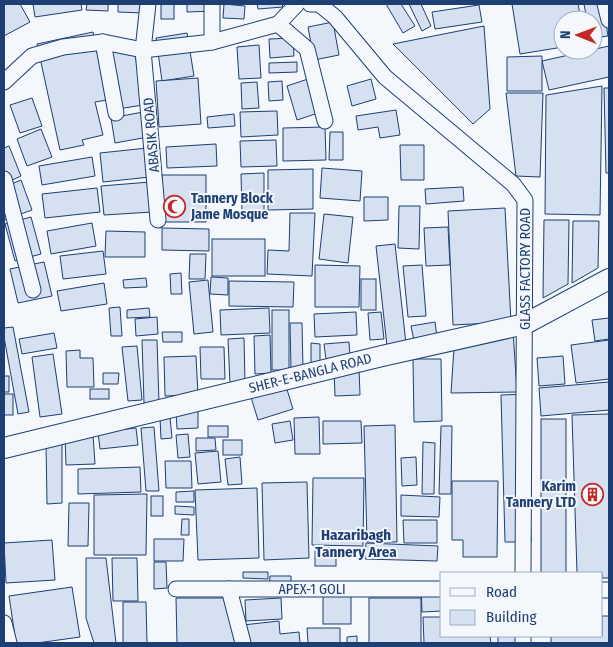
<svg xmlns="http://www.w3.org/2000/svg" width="613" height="647" viewBox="0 0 613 647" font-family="'Fira Sans Condensed',sans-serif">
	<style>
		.building { fill: #d5e0f0; stroke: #1d3f73 }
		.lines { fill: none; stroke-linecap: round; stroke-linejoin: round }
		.minor-casing { stroke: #1d3f73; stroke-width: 17 }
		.tertiary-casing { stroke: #1d3f73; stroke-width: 22 }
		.minor { stroke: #f4f7fb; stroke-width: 15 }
		.tertiary { stroke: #f4f7fb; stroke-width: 20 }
		.labels { text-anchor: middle; stroke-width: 4; stroke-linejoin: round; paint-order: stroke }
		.street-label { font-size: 14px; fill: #1d3f73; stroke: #f4f7fb }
		.poi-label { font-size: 14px; font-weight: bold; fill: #1d3f73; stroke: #f4f7fb; text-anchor: start }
		.neighbourhood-label { font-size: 15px; font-weight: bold; fill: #1d3f73; stroke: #f4f7fb }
	</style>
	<rect width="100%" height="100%" fill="#f4f7fb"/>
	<!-- building -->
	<g class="building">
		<path d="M4 4H20L30 22 4 36Z"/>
		<path d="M33 4H81L82 10 35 17Z"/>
		<path d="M87 4H108V11L86 10Z"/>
		<path d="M118 4H143V13L118 12Z"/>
		<rect x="161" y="4" width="13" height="15"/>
		<path d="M187 4H216V11L187 12Z"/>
		<path d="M224 4 245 6 244 19 223 18Z"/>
		<path d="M257 4H282L283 7 258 9Z"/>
		<path d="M386 4H401L415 26 403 33Z"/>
		<path d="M409 4H421L431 26 422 31Z"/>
		<path d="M512 4H578L581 20H563V47L520 54Z"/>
		<path d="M584 4H603L608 36 593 38V20H587Z"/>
		<path d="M479 5 482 22 435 29 432 12Z"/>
		<path d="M333 22 339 55 314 60 308 27Z"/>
		<path d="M484 26 490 109 473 124 393 44Z"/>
		<path d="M93 32 107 100 95 102 103 135 82 140 84 145 60 150 37 44Z"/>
		<path d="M187 33 194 76 162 81 156 38Z"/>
		<path d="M293 38 294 56 270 58 269 39Z"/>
		<path d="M133 40 143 105 118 109 109 43Z"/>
		<path d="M259 45 261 78 239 79 237 47Z"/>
		<path d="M609 46V77L549 90 542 61Z"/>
		<path d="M542 56V91H507V57Z"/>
		<path d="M297 62V72L269 73V63Z"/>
		<path d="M198 78 201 124 159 127 156 81Z"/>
		<path d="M308 79 318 113 297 120 287 86Z"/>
		<path d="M371 79 376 99 352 106 347 86Z"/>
		<path d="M282 81 283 100 269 101 268 82Z"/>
		<path d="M257 82 259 108 242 109 241 83Z"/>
		<path d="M602 86 600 215 545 214 546 95Z"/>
		<path d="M604 88H609V173H606Z"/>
		<path d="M506 93H543L540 177 516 176Z"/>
		<path d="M32 98 42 126 20 133 10 105Z"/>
		<path d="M396 110 400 135 380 138 378 127 358 130 356 116Z"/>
		<path d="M277 111 278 135 241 137 240 112Z"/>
		<path d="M143 112 148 137 115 143 111 118Z"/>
		<path d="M234 114 235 126 208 128 207 117Z"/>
		<path d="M325 127 326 160 283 161V128Z"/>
		<path d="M41 129 52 157 27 166 17 139Z"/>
		<path d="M330 132H343V160H329Z"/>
		<path d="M276 140 277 166 241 167 240 141Z"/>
		<path d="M216 144 217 166 167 168 166 147Z"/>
		<path d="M400 145H424V180H401Z"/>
		<path d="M9 146 21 176 4 184V148Z"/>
		<path d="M147 148 150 177 103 182 100 153Z"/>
		<path d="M92 157 95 176 42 185 39 166Z"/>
		<path d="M322 168 362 171 360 201 320 198Z"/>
		<path d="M313 169V209L268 210V170Z"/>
		<path d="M264 173V212L242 213 241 174Z"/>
		<rect x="162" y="175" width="44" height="47"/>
		<path d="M21 180 32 210 4 220V187Z"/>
		<path d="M150 182 152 212 104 215 101 186Z"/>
		<path d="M463 187 464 201 426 204 425 189Z"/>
		<path d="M97 188 100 212 45 218 42 194Z"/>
		<path d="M364 197H388V220L364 221Z"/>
		<path d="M399 206H420L419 249 398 248Z"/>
		<path d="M505 208 511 322 453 325 448 211Z"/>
		<path d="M290 213H315L312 276 267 274 268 250 289 251Z"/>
		<path d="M324 214 353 217 348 263 319 259Z"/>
		<path d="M31 217 41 254 15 261 5 224Z"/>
		<path d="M544 220H569L568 284 543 298Z"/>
		<path d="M573 221H599L598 268 572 283Z"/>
		<path d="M92 223 96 246 51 254 47 231Z"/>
		<path d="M448 227 450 265 426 266 424 228Z"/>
		<path d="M162 228 209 229V251L162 250Z"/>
		<path d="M106 231 145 232V257H105Z"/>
		<rect x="212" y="239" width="53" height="37"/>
		<path d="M395 244 406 344 387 346 376 246Z"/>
		<path d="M103 251 106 274 63 279 60 256Z"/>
		<path d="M190 254H206L205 279H189Z"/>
		<path d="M44 262 52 296 18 303 10 269Z"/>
		<path d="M315 265 360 266 359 307H315Z"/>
		<path d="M422 265 426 316 408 317 403 266Z"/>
		<path d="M181 273 182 294H171L170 274Z"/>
		<path d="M211 277 228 278V295L210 294Z"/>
		<path d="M146 278 147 287 124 288 123 280Z"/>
		<rect x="361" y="279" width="15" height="31"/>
		<path d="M208 280 213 332 194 334 189 282Z"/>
		<path d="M229 281 294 282 293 307 229 306Z"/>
		<path d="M104 283 107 304 61 311 57 291Z"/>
		<path d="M120 307 122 336H111L109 308Z"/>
		<path d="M149 308 150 317 127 318V310Z"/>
		<path d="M269 308 270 333 221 335 220 310Z"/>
		<rect x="272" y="310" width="17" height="60"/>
		<path d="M356 312 357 335 315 337 314 314Z"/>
		<path d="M381 312 384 339 370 340 368 313Z"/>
		<path d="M157 317 158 334 136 336 135 319Z"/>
		<path d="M609 318V339L595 341 592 320Z"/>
		<path d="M435 322 437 337 414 341 411 326Z"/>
		<path d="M290 323H302L303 369 291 370Z"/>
		<path d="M13 327 29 412 18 414 4 337V328Z"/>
		<path d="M513 330 517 392 451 393 454 348Z"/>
		<path d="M162 332H182V342H163Z"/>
		<path d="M54 333 57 348 22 354 19 339Z"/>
		<path d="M270 335 271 373 255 374 254 336Z"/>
		<path d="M244 338 245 383 230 384 228 339Z"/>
		<path d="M142 340H157L159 403H144Z"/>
		<path d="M609 340V379L576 383 571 345Z"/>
		<path d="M349 342 350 356 326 359 324 344Z"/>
		<path d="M311 343 320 344V363H311Z"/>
		<path d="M137 346 142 400 128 401 122 347Z"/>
		<path d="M200 347H224L225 379H201Z"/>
		<path d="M80 350V358H93L94 387H67L66 351Z"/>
		<path d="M53 354 62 414 40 417 32 357Z"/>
		<path d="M196 356 198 395 165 396 164 357Z"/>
		<path d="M563 356 565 384 539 386 537 358Z"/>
		<path d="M413 359H441L442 421 414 422Z"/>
		<path d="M359 368 360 395 335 396 334 369Z"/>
		<path d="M103 373H119L118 384H103Z"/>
		<rect x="4" y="376" width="5" height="16"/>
		<path d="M609 382V410L541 416 539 388Z"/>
		<path d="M285 383 293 409 258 420 250 394Z"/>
		<rect x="90" y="389" width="19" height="10"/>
		<rect x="4" y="394" width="9" height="21"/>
		<path d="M527 394 531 542H505L501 395Z"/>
		<path d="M198 410V428L177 429 176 411Z"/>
		<path d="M609 414V578H602V573H577L572 415Z"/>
		<path d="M160 417H170L172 438 161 439Z"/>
		<path d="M319 417 320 454H295L294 418Z"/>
		<rect x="541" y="419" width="25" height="154"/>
		<path d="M290 421 293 440 275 443 272 424Z"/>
		<path d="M323 421H361L362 443 323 444Z"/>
		<path d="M395 425 397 542H367L364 426Z"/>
		<rect x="208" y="426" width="20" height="11"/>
		<path d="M441 426H452L451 494H439Z"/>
		<path d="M154 427 159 491H146L141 428Z"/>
		<path d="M136 428 138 445 100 449 98 432Z"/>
		<path d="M188 434 190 457 178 458 176 435Z"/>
		<path d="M93 435 95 464 66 465 65 436Z"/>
		<path d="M196 438H215L216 450 196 451Z"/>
		<rect x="223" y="440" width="19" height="15"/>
		<path d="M62 442V503L47 504 46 443Z"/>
		<path d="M423 442 435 443 434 494H422Z"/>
		<path d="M218 451 221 482 198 484 195 453Z"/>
		<path d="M240 457 242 484 228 485 225 459Z"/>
		<path d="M416 457 417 485 402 486 401 458Z"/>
		<path d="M165 461H191L192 488H166Z"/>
		<path d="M140 467 141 492 78 494V469Z"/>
		<path d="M313 478H364L363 546 312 545Z"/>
		<path d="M452 481H498L497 557H463V540H452Z"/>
		<path d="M307 482 309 558 264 560 262 483Z"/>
		<path d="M257 488 259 558 198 560 195 490Z"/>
		<path d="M194 491V502H176V492Z"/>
		<path d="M147 494 146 555H94V495Z"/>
		<path d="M401 495 440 497 439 517 401 516Z"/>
		<rect x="151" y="496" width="12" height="20"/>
		<path d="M69 503H89L88 546H68Z"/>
		<path d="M175 506 194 507V515L175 514Z"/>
		<path d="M182 519H189V535H181Z"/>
		<path d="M403 520H437V543H404Z"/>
		<path d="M154 539H184L183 561H154Z"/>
		<path d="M52 540 55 580 6 583 4 543Z"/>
		<path d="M366 543 438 546 437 561 365 559Z"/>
		<rect x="315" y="548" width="21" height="18"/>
		<path d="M86 558H106L116 643H94L86 618Z"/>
		<path d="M112 558H137L138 601H113Z"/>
		<path d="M154 562H166L167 588 154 589Z"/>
		<path d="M243 572H268V579L243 578Z"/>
		<path d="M270 576H291V592H269Z"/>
		<path d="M442 584V611L422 612 421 585Z"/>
		<path d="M72 587 80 637 37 643H16L9 596Z"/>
		<rect x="323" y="590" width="28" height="34"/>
		<path d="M176 598H230L241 643H177Z"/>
		<path d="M281 598 282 619 246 621 245 600Z"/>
		<rect x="369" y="598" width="52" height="45"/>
		<path d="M123 602H146L147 643H123Z"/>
		<path d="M602 616H609V643H551V636H602Z"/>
		<path d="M423 617H442V636H490L491 643H424Z"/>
		<path d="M279 621 280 634 299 632 300 643H245L243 625Z"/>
		<path d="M307 628H340V643H308Z"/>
		<path d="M357 636V643H347V637Z"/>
		<rect x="498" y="636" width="18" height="7"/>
	</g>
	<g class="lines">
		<defs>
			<g id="minor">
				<path d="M148 4 143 50 158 220"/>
				<path d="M212 4V42"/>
				<path d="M310 4H319L335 17 385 77 513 184 525 200 523 573"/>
				<path d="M605 4 609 20"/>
				<path d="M278 24 307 49 325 121"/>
				<path d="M103 42 116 113"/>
				<path d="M4 82 32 56 63 47 103 42 143 50 212 42 278 24 297 4"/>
				<path d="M4 179 33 290"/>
				<path d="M176 589H442"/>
				<path d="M229 589 243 643"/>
				<path d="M602 590H609"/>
				<path d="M4 623 9 643"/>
				<path d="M523 643V636"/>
			</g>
			<path id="tertiary" d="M4 448 382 356 525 324 609 279"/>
		</defs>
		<!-- minor casing -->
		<use href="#minor" class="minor-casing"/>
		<!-- tertiary casing -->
		<use href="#tertiary" class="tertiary-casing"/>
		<!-- minor -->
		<use href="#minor" class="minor"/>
		<!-- tertiary -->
		<use href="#tertiary" class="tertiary"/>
	</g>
	<!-- icons -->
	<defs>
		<symbol id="mosque-ring" viewBox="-11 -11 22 22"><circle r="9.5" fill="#f4f7fb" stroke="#c62828" stroke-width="1.5"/><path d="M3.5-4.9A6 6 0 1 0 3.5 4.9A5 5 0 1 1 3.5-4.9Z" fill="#c62828"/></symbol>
		<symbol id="building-ring" viewBox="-11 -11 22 22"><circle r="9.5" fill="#f4f7fb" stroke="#c62828" stroke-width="1.5"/><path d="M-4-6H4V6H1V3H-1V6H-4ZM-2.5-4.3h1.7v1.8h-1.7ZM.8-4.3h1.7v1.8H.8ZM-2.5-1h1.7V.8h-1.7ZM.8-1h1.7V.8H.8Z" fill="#c62828"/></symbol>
	</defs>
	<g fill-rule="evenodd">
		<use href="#mosque-ring" x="162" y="194" width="25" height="25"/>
		<use href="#building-ring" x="580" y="482" width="25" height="25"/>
	</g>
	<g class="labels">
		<!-- street labels -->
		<g class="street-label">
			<text transform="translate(151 135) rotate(-95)" y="5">ABASIK ROAD</text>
			<text transform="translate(525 269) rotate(-90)" y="5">GLASS FACTORY ROAD</text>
			<text transform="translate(310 373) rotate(-14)" y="5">SHER-E-BANGLA ROAD</text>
			<text x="312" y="594">APEX-1 GOLI</text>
		</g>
		<!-- poi labels -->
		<g class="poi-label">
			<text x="191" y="203">Tannery Block<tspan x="191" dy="16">Jame Mosque</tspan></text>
			<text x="576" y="491" text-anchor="end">Karim<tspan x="576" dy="16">Tannery LTD</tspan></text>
		</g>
		<!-- neighbourhood labels -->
		<g class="neighbourhood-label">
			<text x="356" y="540">Hazaribagh<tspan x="356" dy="17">Tannery Area</tspan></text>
		</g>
	</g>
	<!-- border -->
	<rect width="613" height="647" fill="none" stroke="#1d3f73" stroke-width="10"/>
	<!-- legend -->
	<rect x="440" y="572" width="162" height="65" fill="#f4f7fb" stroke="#9eadc5"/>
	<rect x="450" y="588" width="25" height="8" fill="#f4f7fb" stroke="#9eadc5"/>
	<text x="486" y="597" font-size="15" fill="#1d3f73">Road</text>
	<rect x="450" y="610" width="25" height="15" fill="#d5e0f0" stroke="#9eadc5"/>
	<text x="486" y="622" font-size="15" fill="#1d3f73">Building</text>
	<!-- north arrow -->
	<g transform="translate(578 35) rotate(271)"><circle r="24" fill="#f4f7fb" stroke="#9eadc5"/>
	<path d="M0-4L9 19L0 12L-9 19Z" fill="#c62828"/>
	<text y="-8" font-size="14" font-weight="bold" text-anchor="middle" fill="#1d3f73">N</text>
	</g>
</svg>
